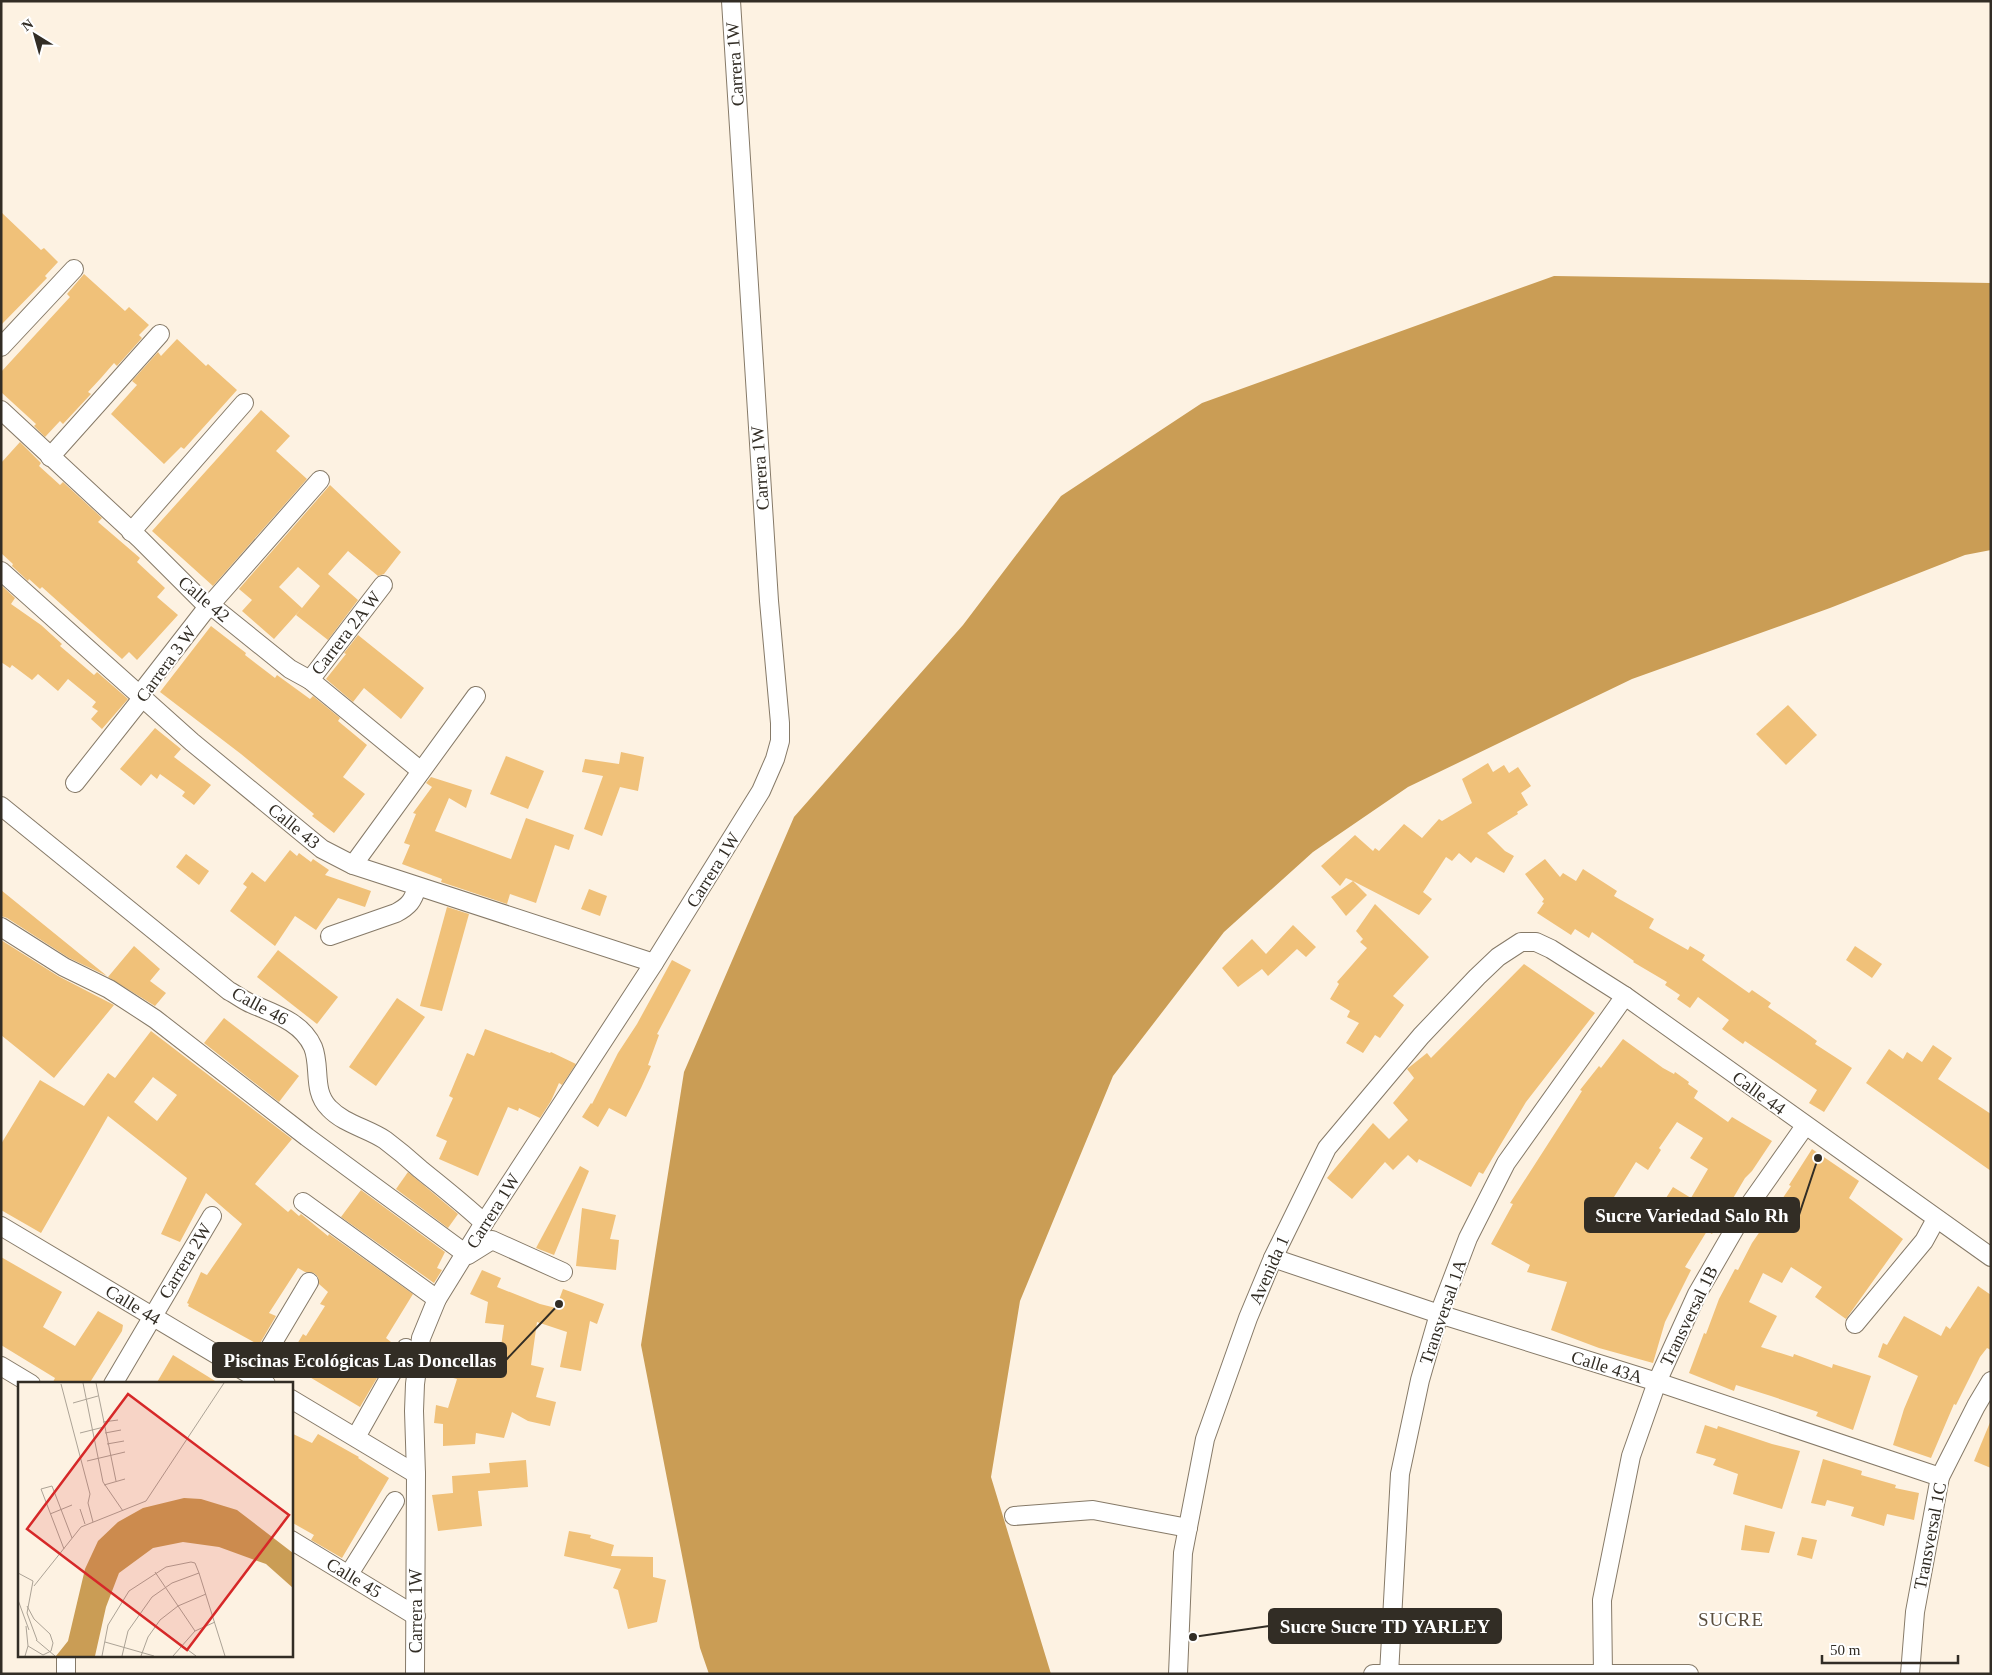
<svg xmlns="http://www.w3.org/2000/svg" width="1992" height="1675" viewBox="0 0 1992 1675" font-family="Georgia,serif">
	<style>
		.water { fill: #ca9d55 }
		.building { fill: #f0c179; fill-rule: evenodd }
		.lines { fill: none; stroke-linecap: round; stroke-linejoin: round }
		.minor-casing { stroke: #867a68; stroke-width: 20 }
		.minor { stroke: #fff; stroke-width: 18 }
		.labels { text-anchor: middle; stroke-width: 4; stroke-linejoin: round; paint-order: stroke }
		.street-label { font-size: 18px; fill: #322d25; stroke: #fff }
		.neighbourhood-label { font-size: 19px; letter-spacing: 1px; fill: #5a4e3e; stroke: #fff }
		.inset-road { fill: none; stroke: #aca396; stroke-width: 1 }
		.view { fill: #d62828; fill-opacity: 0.15; stroke: #d62828; stroke-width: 2.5 }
		.inset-edge { fill: none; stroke: #322d25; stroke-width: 2.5 }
		.leader { fill: none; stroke: #322d25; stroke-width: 2 }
		.callout-dot { fill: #322d25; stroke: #fff; stroke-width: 2 }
		.callout { fill: #322d25; stroke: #322d25; stroke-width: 2 }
		.callout-label { font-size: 19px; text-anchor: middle; font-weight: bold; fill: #fff }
	</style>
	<rect width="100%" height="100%" fill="#fdf2e2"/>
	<!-- water -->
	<path class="water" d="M1554 276 1991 283V550L1965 555 1830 608 1632 679 1408 787 1313 852 1224 932 1113 1076 1020 1301 991 1477 1051 1674H709L700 1648 641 1345 684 1072 794 817 963 625 1061 496 1202 403Z"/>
	<!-- building -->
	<g class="building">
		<path d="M1 212 41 250 44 248 58 262 45 276 47 278 1 325Z"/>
		<path d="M84 274 125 311 129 307 149 325 139 335 142 338 117 366 114 363 101 378 88 392 91 394 63 424 60 421 45 437 34 426 36 424 1 392V372L70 297 67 294Z"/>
		<path d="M177 339 206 366 208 364 237 390 184 449 181 447 164 464 111 414 137 385 132 381 158 352 161 356Z"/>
		<path d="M261 410 290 436 276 451 307 479 213 586 152 531Z"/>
		<path d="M20 442 41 463 39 466 60 485 63 482 102 518 98 522 140 558 137 562 165 588 157 597 178 615 137 660 129 652 122 659 42 587 40 589 29 579 28 581 12 566 13 564 1 553V463Z"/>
		<path d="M330 485 401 552 384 574 378 576 348 551 328 574 358 600 328 640 296 615 302 608 274 639 242 611 252 600 239 589ZM298 567 320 586 302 608 279 587Z"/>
		<path d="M1 585 15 598 11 604 41 625 62 644 60 646 94 675 97 672 128 699 102 729 91 719 98 711 92 707 96 702 68 679 58 691 38 674 32 680 12 665 10 668 1 662Z"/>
		<path d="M211 626 246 653 245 655 275 678 277 675 310 699 313 696 340 718 338 721 367 745 343 777 365 794 334 833 312 816 314 814 241 754 160 692Z"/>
		<path d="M358 635 424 688 401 719 364 688 353 702 326 679 346 654 344 653Z"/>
		<path d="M1788 705 1817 735 1786 765 1756 734Z"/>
		<path d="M155 728 181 749 174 757 211 785 194 805 182 796 185 792 160 774 157 779 151 774 141 786 120 769Z"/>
		<path d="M621 752 644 757 638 791 620 787 602 836 584 829 603 776 582 772 585 759 619 764Z"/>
		<path d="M506 756 544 771 528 809 490 794Z"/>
		<path d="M1488 763 1493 772 1504 765 1509 773 1518 767 1531 786 1521 793 1528 805 1517 812 1518 814 1487 833 1505 851 1514 856 1504 873 1476 857 1471 863 1459 853 1452 861 1446 857 1423 892 1432 899 1419 915 1353 881 1367 895 1346 916 1331 897 1353 881 1346 878 1340 886 1321 866 1355 835 1373 851 1375 848 1379 851 1404 824 1422 838 1439 819 1442 821 1472 803 1462 779Z"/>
		<path d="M431 777 472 790 466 808 449 798 435 831 511 859 526 818 574 835 569 850 555 845 536 903 510 894 507 904 441 882 442 879 402 864 410 845 404 843 416 814 413 813 432 787 426 783Z"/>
		<path d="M290 850 297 856 299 853 311 862 313 859 329 870 325 875 371 891 365 907 338 898 316 930 295 916 275 946 230 911 247 887 243 884 252 872 265 882Z"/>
		<path d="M186 854 209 871 199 885 176 867Z"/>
		<path d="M1545 859 1560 877 1563 873 1576 881 1583 869 1617 891 1614 896 1654 919 1649 928 1688 950 1690 946 1705 955 1702 960 1749 993 1752 990 1771 1003 1768 1007 1809 1035 1817 1041 1815 1044 1852 1068 1824 1112 1809 1103 1817 1090 1745 1041 1743 1044 1722 1029 1729 1020 1698 997 1690 1008 1677 999 1680 995 1665 985 1667 982 1633 962 1634 961 1592 932 1589 938 1575 929 1571 935 1537 913 1544 903 1542 902 1544 899 1525 874Z"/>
		<path d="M589 889 607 896 600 916 581 909Z"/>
		<path d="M1 890 107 976 69 958 7 918 1 916Z"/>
		<path d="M1375 904 1429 957 1393 996 1404 1005 1380 1038 1375 1035 1363 1053 1346 1043 1359 1023 1347 1017 1350 1011 1330 999 1339 984 1337 982 1367 948 1360 942 1363 939 1356 931Z"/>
		<path d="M447 907 469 914 442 1011 420 1006Z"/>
		<path d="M1293 925 1316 947 1306 957 1297 949 1268 976 1262 969 1238 987 1222 968 1252 939 1266 954Z"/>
		<path d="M1 940 58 976 114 1005 54 1078 1 1035Z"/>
		<path d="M134 946 160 969 150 981 166 993 155 1006 108 977Z"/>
		<path d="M1855 946 1882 964 1872 978 1846 960Z"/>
		<path d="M278 950 338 997 317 1024 257 977Z"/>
		<path d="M672 960 691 970 657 1034 659 1035 648 1065 651 1066 641 1088 626 1117 609 1108 598 1127 582 1117 591 1103 592 1104 618 1053 637 1024Z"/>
		<path d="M1524 964 1595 1013 1526 1102 1483 1174 1479 1172 1471 1187 1419 1159 1417 1163 1408 1155 1393 1170 1385 1162 1352 1199 1327 1178 1373 1123 1389 1139 1408 1120 1393 1103 1414 1078 1407 1069 1427 1053 1431 1058Z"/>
		<path d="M397 998 425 1017 376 1086 349 1067Z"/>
		<path d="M224 1018 299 1076 279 1102 204 1043Z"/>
		<path d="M485 1029 550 1053 551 1052 576 1064 562 1085 559 1083 551 1101 540 1118 519 1108 518 1111 508 1107 478 1176 439 1159 447 1141 436 1136 453 1098 449 1096 467 1053 474 1056Z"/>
		<path d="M151 1031 292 1139 255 1184 288 1212 291 1209 299 1216 301 1214 328 1236 329 1234 413 1294 386 1338 391 1342 373 1377 377 1378 360 1407 286 1363 303 1334 306 1336 325 1306 320 1304 328 1292 319 1284 318 1277 314 1273 305 1272 298 1268 269 1313 276 1316 259 1345 188 1306 189 1304 187 1303 201 1272 207 1275 242 1224 206 1193 180 1242 161 1234 187 1178 108 1116 41 1233 1 1210V1144L40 1080 84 1106 108 1073 115 1078ZM153 1077 177 1095 157 1121 134 1102Z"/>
		<path d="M1623 1039 1663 1068 1674 1074 1675 1072 1689 1082 1688 1084 1698 1091 1694 1098 1728 1122 1732 1117 1772 1141 1752 1171 1745 1178 1712 1234 1707 1231 1685 1267 1691 1270 1665 1322 1653 1363 1599 1348 1551 1330 1567 1282 1527 1272 1530 1265 1491 1244 1513 1204 1510 1203 1582 1091 1580 1090 1599 1066 1601 1068ZM1677 1122 1703 1138 1690 1158 1708 1169 1691 1198 1673 1187 1652 1220 1614 1197 1636 1162 1648 1170 1661 1150 1659 1148Z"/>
		<path d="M1933 1045 1952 1058 1938 1079 1991 1114V1171L1866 1083 1889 1049 1903 1059 1907 1052 1922 1062Z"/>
		<path d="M1812 1149 1859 1181 1849 1198 1903 1239 1846 1319 1815 1297 1822 1287 1791 1267 1782 1283 1763 1273 1749 1302 1777 1316 1761 1347 1793 1357 1794 1354 1832 1368 1833 1364 1871 1376 1853 1430 1816 1416 1818 1412 1771 1396 1736 1385 1734 1391 1689 1373 1704 1333 1706 1334 1719 1299 1735 1269 1738 1270 1752 1243 1791 1186 1789 1185Z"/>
		<path d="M580 1166 589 1171 554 1255 536 1248Z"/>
		<path d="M408 1172 458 1214 448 1228 396 1189Z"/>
		<path d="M361 1190 445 1252 437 1268 442 1270 434 1283 341 1217Z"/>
		<path d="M582 1208 616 1215 610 1239 619 1240 616 1270 576 1266Z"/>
		<path d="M1 1257 62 1292 43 1327 75 1346 98 1311 123 1325 122 1331 89 1384H52L55 1378 1 1345Z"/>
		<path d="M482 1270 501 1278 497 1287 540 1304 556 1308 563 1289 604 1304 597 1324 590 1321 581 1371 560 1367 567 1332 537 1322 531 1365 544 1368 536 1397 556 1402 550 1426 528 1421 512 1412 504 1438 476 1433 475 1444 443 1446V1424L434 1423 436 1405 448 1408 457 1379 442 1375 448 1352 489 1361V1358L499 1361 504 1325 485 1323 488 1302 470 1294Z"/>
		<path d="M1978 1286 1991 1295V1350L1987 1348 1980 1357 1956 1405 1954 1404 1931 1458 1893 1445 1904 1409 1918 1376 1878 1357 1883 1343 1887 1345 1904 1316 1941 1336 1946 1326 1950 1329Z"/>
		<path d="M173 1355 220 1384H156Z"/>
		<path d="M1991 1420V1468L1974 1461Z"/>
		<path d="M1705 1425 1717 1429 1718 1426 1772 1444 1800 1451 1782 1509 1733 1494 1738 1474 1713 1465 1716 1459 1696 1453Z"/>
		<path d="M291 1433 312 1443 318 1434 359 1457 358 1458 389 1478 342 1558 311 1540 314 1535 291 1522Z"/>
		<path d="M1823 1459 1862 1471 1861 1475 1896 1485 1895 1488 1919 1493 1914 1520 1887 1514 1884 1526 1851 1516 1854 1507 1827 1500 1825 1506 1811 1503Z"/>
		<path d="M526 1460 528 1487 478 1491 482 1526 438 1531 432 1495 453 1493 452 1476 490 1473 489 1463Z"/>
		<path d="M1745 1525 1775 1532 1769 1553 1741 1550Z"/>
		<path d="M569 1531 591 1535 590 1538 614 1545 611 1556 653 1557V1577L666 1580 657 1622 628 1629 618 1590 613 1588 621 1569 564 1556Z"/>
		<path d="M1802 1537 1817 1540 1812 1559 1797 1555Z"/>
	</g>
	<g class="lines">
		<defs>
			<g id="minor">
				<path d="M1 347 74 269"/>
				<path d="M1 410 140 539 202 601 218 611 290 669 310 680 421 771"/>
				<path d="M50 457 160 334"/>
				<path d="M131 532 244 403"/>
				<path d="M1 571 192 742 322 849 353 865 654 963"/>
				<path d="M310 680 383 585"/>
				<path d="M75 783 139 702 144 689 203 613 320 480"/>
				<path d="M1 806 229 991C237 995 244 1001 252 1004 275 1014 302 1022 313 1047 321 1067 312 1091 329 1108 344 1124 367 1128 385 1140 397 1149 409 1159 420 1169 442 1187 464 1204 484 1223"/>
				<path d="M353 865 476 696"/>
				<path d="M1 927 64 967 109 989 155 1019 307 1137 466 1254"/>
				<path d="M330 936 396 913C409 906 413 901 417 887"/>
				<path d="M303 1202 437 1299"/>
				<path d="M1 1226 266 1384"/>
				<path d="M468 1255 492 1240 563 1272"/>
				<path d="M1273 1258 1439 1314 1657 1382 1940 1477"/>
				<path d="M1855 1324 1924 1241 1936 1219"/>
				<path d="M1 1366 31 1384"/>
				<path d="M253 1376 309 1282"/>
				<path d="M113 1384 212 1216"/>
				<path d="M291 1399 416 1474"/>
				<path d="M356 1437 406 1348"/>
				<path d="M1014 1516 1093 1510 1188 1528"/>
				<path d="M291 1540 416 1616"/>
				<path d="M349 1574 395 1501"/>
				<path d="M66 1674V1656"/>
				<path d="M415 1674 416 1474 414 1411 415 1384 421 1338 437 1299 484 1223 654 963 761 791 775 759 780 741V723L769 601 731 1"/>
				<path d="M1178 1674 1183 1553 1205 1439 1248 1318 1273 1258 1327 1148 1421 1036 1477 977 1498 957 1521 942H1536L1551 949 1625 996 1991 1257"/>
				<path d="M1373 1674H1689"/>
				<path d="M1389 1674 1400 1474 1420 1380 1439 1314 1468 1238 1506 1163 1625 996"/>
				<path d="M1603 1674 1602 1600 1631 1456 1657 1382 1697 1294 1745 1211 1805 1126"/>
				<path d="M1910 1674 1915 1612 1940 1477 1976 1406 1991 1381"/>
			</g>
		</defs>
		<!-- minor casing -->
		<use href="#minor" class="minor-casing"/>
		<!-- minor -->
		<use href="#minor" class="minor"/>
	</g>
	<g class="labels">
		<!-- street labels -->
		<g class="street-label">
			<text transform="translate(735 64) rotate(-94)" y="6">Carrera 1W</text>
			<text transform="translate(760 468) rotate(-94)" y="6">Carrera 1W</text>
			<text transform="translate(204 599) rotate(40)" y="6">Calle 42</text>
			<text transform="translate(346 633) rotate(-52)" y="6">Carrera 2A W</text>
			<text transform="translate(166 664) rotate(-54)" y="6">Carrera 3 W</text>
			<text transform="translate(294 826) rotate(39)" y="6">Calle 43</text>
			<text transform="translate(713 870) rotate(-58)" y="6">Carrera 1W</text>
			<text transform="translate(260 1006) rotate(28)" y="6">Calle 46</text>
			<text transform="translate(1759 1093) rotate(36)" y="6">Calle 44</text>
			<text transform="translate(493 1211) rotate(-58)" y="6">Carrera 1W</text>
			<text transform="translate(185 1261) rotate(-59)" y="6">Carrera 2W</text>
			<text transform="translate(1269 1270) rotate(-66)" y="6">Avenida 1</text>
			<text transform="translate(133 1305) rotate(31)" y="6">Calle 44</text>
			<text transform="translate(1443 1312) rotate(-71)" y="6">Transversal 1A</text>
			<text transform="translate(1689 1316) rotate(-64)" y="6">Transversal 1B</text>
			<text transform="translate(1607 1367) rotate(17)" y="6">Calle 43A</text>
			<text transform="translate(1930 1536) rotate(-79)" y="6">Transversal 1C</text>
			<text transform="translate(354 1578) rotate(31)" y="6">Calle 45</text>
			<text transform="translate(416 1611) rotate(-90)" y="6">Carrera 1W</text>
		</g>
		<!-- neighbourhood labels -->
		<g class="neighbourhood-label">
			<text x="1731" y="1626">SUCRE</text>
		</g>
	</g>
	<!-- overview -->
	<g transform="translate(18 1382)">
		<rect width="275" height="275" fill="#fdf2e2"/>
		<path d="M166 116 183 117 219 128 275 171V206L248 182 201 165 165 160 135 166 101 191 88 225 77 274H38L50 259 67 187 80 159 100 140 125 126Z" fill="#ca9d55"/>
		<path class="inset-road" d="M65 1 85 100 105 129M78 1 98 99M43 2 72 112 70 121 75 140M55 21 80 14M85 40 100 38M62 51 86 45M87 51 103 48M89 62 106 59M69 79 107 70M86 103 107 97M62 127 67 142M32 132 54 123M46 167 23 107 34 104 54 156M137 190 177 249M0 191 15 199 9 231 19 258M16 204 63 145 128 119 206 1M0 218 11 248M103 218 178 274M9 224 16 237 32 252 35 261 33 269 25 273 10 264M18 258 37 274M87 260 136 274M7 274 10 264 8 244M84 274 90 243 111 209 148 185 173 180 177 181 181 191 207 274M104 274 110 249 134 215 154 201 181 191M123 274 130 255 142 238 160 224 188 212M155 274 177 249 197 240"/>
		<path class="view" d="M110 12 271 133 169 268 9 147Z"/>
		<rect width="275" height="275" class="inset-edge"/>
	</g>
	<!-- callouts -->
	<path class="leader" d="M1818 1158L1799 1215M559 1304L506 1360M1193 1637L1269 1626"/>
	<g class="callout-dot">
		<circle cx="1818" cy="1158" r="5"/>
		<circle cx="559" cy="1304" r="5"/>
		<circle cx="1193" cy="1637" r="5"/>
	</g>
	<g class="callout">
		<rect x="1585" y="1198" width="214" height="34" rx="5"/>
		<rect x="213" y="1343" width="293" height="34" rx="5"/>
		<rect x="1269" y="1609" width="232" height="34" rx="5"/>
	</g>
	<g class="callout-label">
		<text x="1692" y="1222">Sucre Variedad Salo Rh</text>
		<text x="360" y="1367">Piscinas Ecológicas Las Doncellas</text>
		<text x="1385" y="1633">Sucre Sucre TD YARLEY</text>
	</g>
	<!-- border -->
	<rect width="1992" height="1675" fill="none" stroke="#322d25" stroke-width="5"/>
	<!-- north arrow -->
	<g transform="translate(35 35) rotate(323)" stroke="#ffffff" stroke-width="4" paint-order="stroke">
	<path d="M0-4L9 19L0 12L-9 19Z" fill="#322d25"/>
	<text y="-8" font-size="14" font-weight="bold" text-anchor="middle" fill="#322d25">N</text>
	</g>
	<!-- scale -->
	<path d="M1822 1655v8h136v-8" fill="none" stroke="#322d25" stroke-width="2.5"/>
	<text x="1830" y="1655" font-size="15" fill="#322d25" stroke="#ffffff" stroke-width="4" paint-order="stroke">50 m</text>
</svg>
